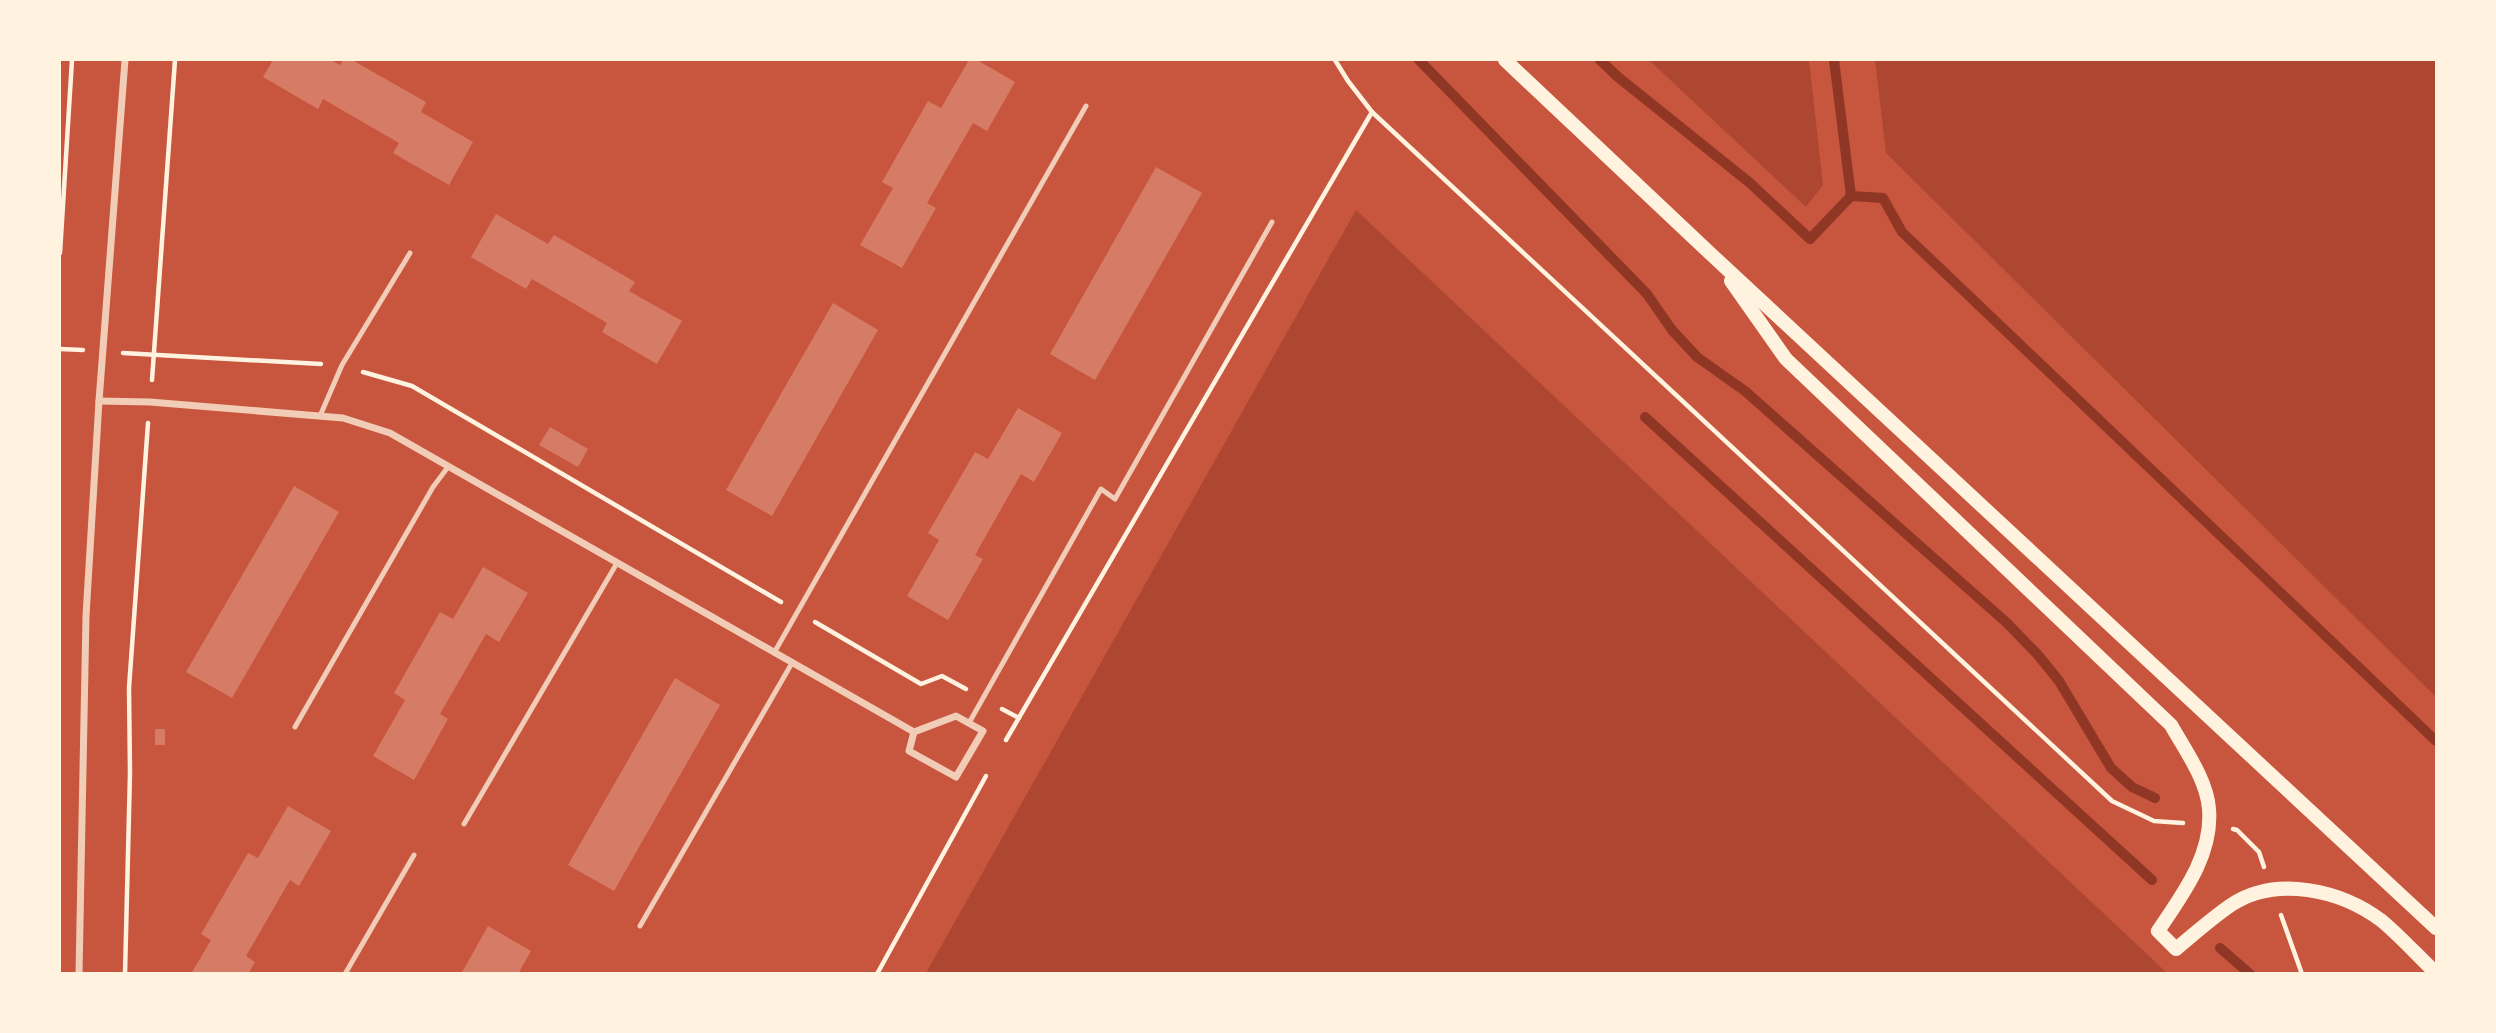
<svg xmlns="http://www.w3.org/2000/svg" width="2496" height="1033" viewBox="0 0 2496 1033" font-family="Poppins,sans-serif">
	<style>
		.green { fill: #ae4732 }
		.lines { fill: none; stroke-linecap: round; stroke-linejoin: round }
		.stream { stroke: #8f3625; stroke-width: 10 }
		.building { fill: #d67c66 }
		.path { stroke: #fff3e0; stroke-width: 4.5 }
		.service { stroke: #f1ccb7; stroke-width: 5 }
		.minor { stroke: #f1ccb7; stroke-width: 7 }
		.secondary { stroke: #fff3e0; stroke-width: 14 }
	</style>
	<rect width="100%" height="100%" fill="#c8553d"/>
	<!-- green -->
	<g class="green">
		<path d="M1649 60H1809L1823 185 1806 207Z"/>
		<path d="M1875 60H2436V697L1886 153Z"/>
		<path d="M1356 210 2167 973H926Z"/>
	</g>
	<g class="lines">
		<!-- stream -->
		<g class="stream">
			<path d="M1419 60 1647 294 1672 330 1697 357 1745 391 2007 623 2038 655 2059 681 2111 768 2132 787 2155 798"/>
			<path d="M1600 60 1618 77 1750 183 1810 239 1851 196 1834 60"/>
			<path d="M1851 196 1883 198 1902 232 2436 741"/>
			<path d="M1645 417 2152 880"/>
			<path d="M2220 948 2250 974"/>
		</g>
	</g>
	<!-- building -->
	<g class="building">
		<path d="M273 60H331L340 65 343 60H352L426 102 421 112 473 142 449 185 393 153 399 143 323 99 318 109 263 77Z"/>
		<path d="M969 60H977L1015 82 987 131 973 123 927 203 936 208 902 268 860 245 893 188 882 182 928 101 941 108Z"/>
		<path d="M1156 167 1202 193 1095 380 1050 354Z"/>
		<path d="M496 214 548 244 554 235 635 282 629 291 682 321 657 364 602 332 607 323 532 279 526 289 471 257Z"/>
		<path d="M833 303 878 330 772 516 726 490Z"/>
		<path d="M1018 408 1062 433 1034 482 1021 474 975 555 983 559 948 620 907 596 939 540 928 533 975 452 988 459Z"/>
		<path d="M550 427 588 449 578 467 539 445Z"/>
		<path d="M294 486 339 512 232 698 186 672Z"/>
		<path d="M483 567 528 593 499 642 486 634 440 714 448 719 414 780 373 756 405 700 394 693 440 612 453 619Z"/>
		<path d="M675 678 720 705 614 891 568 865Z"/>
		<rect x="155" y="729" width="10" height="16"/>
		<path d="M288 806 331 831 299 886 290 880 246 956 255 962 248 974H191L211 940 201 934 248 853 258 858Z"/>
		<path d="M488 926 531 951 518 974H461Z"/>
	</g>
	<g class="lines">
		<!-- path -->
		<g class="path">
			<path d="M1335 60 1348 81 1372 112 2112 801 2154 821 2183 823"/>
			<path d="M60 253 72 60"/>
			<path d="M60 349 83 350"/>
			<path d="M123 353 321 364"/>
			<path d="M363 372 412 386 781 602"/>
			<path d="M152 380 175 60"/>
			<path d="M815 622 921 684 942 676 966 689"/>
			<path d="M1002 709 1019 718"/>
			<path d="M1006 740 1372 112"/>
			<path d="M2233 829 2237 830 2259 852 2264 867"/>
			<path d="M2281 915 2302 974"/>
			<path d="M125 974 130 773 129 688 148 423"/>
			<path d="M877 974 986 776"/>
		</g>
		<!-- service -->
		<g class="service">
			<path d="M320 416 342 365 410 253"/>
			<path d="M774 653 1086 106"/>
			<path d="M969 723 1101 489 1115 499 1272 222"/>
			<path d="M295 727 433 487 448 467"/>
			<path d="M464 824 617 563"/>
			<path d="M640 926 792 663"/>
			<path d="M345 974 414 855"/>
		</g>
		<!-- minor -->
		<g class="minor">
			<path d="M99 401 150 402 343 418 390 433 914 732 909 751 956 777 983 731 956 716 914 732"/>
			<path d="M79 974 86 616 99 401 125 60"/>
		</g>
		<!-- secondary -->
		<g class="secondary">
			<path d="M1505 60 1714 257 2436 928"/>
			<path d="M1731 281 1786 359 2171 725C2185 750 2207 780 2209 809 2213 855 2182 895 2158 931L2176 949C2194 934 2212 918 2231 905 2276 875 2341 890 2382 921 2401 937 2418 956 2436 973"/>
		</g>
	</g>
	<!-- border -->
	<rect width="2496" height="1033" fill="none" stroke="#fff3e0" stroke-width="122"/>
</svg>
